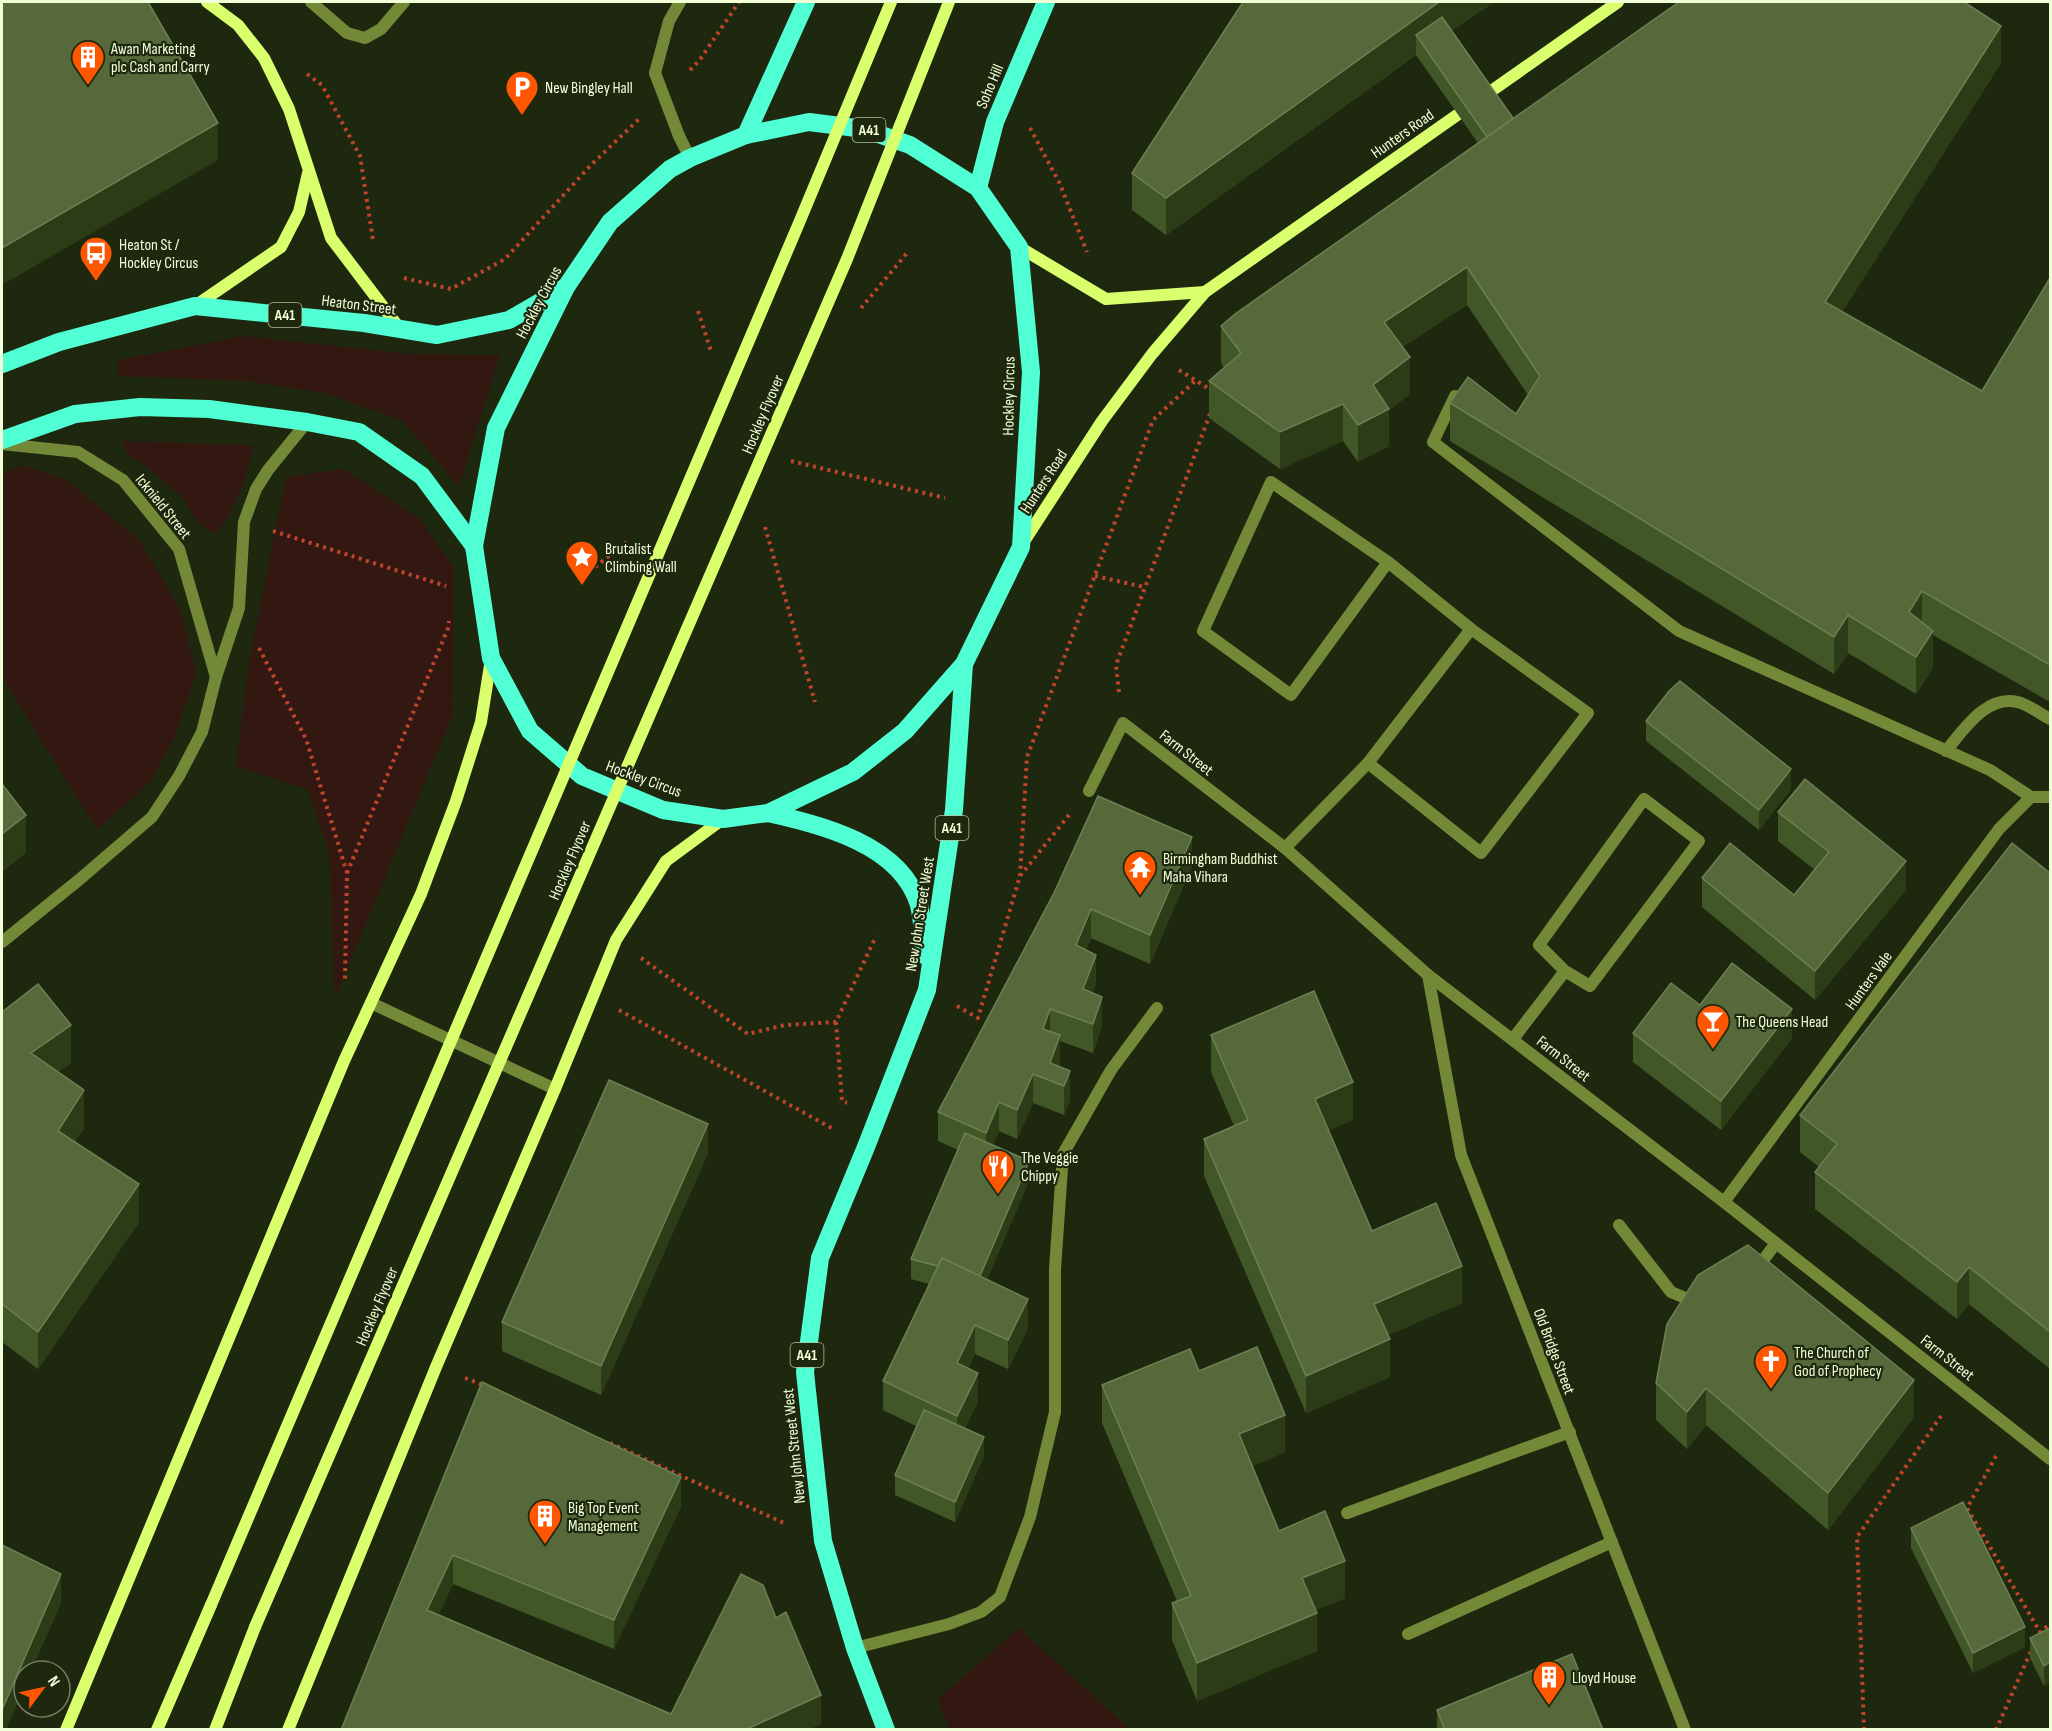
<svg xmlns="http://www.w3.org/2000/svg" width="2052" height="1731" viewBox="0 0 2052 1731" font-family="'Sofia Sans Condensed',sans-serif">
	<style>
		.green { fill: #331812 }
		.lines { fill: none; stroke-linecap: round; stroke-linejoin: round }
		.path { stroke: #be442b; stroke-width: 4; stroke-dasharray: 3 4.5; stroke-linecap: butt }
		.lane { stroke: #738938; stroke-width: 12 }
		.street { stroke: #738938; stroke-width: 12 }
		.secondary { stroke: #d9ff6d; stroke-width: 12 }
		.highway { stroke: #51ffd4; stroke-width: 18 }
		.lane-bridge { stroke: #738938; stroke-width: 12 }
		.secondary-bridge { stroke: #d9ff6d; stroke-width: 12 }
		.wall { fill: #425727 }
		.shaded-wall { fill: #2c3c16 }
		.building { fill: #55693a; stroke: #6d8052; stroke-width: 1.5 }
		.labels { text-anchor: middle; stroke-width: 4.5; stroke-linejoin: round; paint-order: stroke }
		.shield { fill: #1e280f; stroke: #b2be9a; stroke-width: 1.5 }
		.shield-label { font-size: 15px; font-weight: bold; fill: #f1ffd6 }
		.poi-label { font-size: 16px; fill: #f1ffd6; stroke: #1e280f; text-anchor: start }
		.street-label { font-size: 16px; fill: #f1ffd6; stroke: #1e280f }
	</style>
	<rect width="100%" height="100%" fill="#1e280f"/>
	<!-- green -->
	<g class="green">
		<path d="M243 336 412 354 500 355 459 486 402 420 323 393 246 381 117 376 119 360Z"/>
		<path d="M121 441 254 445C248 476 236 508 216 534L199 524 181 496 143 464 128 455Z"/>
		<path d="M21 465 67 480 141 542 181 611 196 673 175 737 149 783 97 830 2 677V475Z"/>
		<path d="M344 469 420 519 454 568 453 714 335 998 329 851 307 789 236 767 248 667 286 477Z"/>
		<path d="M1019 1628 1130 1729H949L937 1700Z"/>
	</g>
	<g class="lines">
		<!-- path -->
		<g class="path">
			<path d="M690 70 699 61 739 2"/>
			<path d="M307 74 322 85 360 156 373 240"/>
			<path d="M1030 128 1060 184 1087 252"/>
			<path d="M404 278 451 289 505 259 591 165 639 119"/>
			<path d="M861 308 907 253"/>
			<path d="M698 311 711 351"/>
			<path d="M1179 370 1211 390"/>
			<path d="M791 461 945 498"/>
			<path d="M765 527 815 702"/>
			<path d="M273 531 446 586"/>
			<path d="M595 567 628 541"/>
			<path d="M1095 576 1144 587"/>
			<path d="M259 648 306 739 347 873 345 980"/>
			<path d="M1119 692 1116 665 1210 414"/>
			<path d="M347 873 448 628 449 621"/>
			<path d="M1020 876 1027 757 1153 420 1196 380"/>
			<path d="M641 958 748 1034 785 1025 836 1022 876 936"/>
			<path d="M957 1006 978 1018 1020 876 1069 815"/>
			<path d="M619 1010 835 1130"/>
			<path d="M836 1022 842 1101 847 1103"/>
			<path d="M465 1378 483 1385"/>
			<path d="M610 1443 786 1524"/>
			<path d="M1996 1456 1967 1508 2040 1632"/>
			<path d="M2039 1633 2050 1624"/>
			<path d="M1864 1730 1857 1537 1943 1413"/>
			<path d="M1996 1730 2031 1651"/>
		</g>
		<!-- lane -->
		<g class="lane">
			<path d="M311 2 347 33 365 38 381 29 404 2"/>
			<path d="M655 73 669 21 680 2"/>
			<path d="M679 136 690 158"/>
			<path d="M1455 396 1433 442 1679 631 1990 770 2031 797"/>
			<path d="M1946 751C1964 729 1988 692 2021 703 2031 707 2041 714 2050 719"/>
			<path d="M1368 763 1481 853 1488 844 1588 713 1471 629"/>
			<path d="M1285 848 1368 763 1471 629 1388 562 1271 482 1203 631 1291 695 1388 562"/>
			<path d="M371 1003 555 1089"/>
			<path d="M1513 1039 1565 971 1539 945 1644 799 1699 841 1590 986 1565 971"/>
			<path d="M1619 1225 1671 1292 1690 1300 1699 1297"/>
			<path d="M1755 1271 1776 1243"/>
			<path d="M1347 1513 1570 1432"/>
			<path d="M1408 1634 1612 1542"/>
			<path d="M855 1648 949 1624 981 1612 1000 1597 1030 1517 1055 1412V1269L1063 1154 1111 1070 1157 1008"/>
		</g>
		<!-- street -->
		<g class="street">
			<path d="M2 444 78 452 123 480 179 549 216 677"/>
			<path d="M1089 791 1123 723 1285 848 1428 975 1724 1202 2050 1459"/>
			<path d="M2 942 80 879 152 817 179 776 202 732 216 677 239 608 244 522 256 489 268 470 307 422"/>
			<path d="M1428 975 1461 1155 1685 1730"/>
			<path d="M1724 1202 1999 829 2031 797H2050"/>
		</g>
		<!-- secondary -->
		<g class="secondary">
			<path d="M207 2 238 25 264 58 289 109 331 238 400 329"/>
			<path d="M1019 247 1106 299 1205 292"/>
			<path d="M195 306 281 247 299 212 308 173"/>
			<path d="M1023 543 1102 421 1152 354 1205 292 1618 2"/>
			<path d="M66 1730 344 1061 421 894 456 801 481 722 491 659"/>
			<path d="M157 1730 211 1605"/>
			<path d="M215 1730 255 1627"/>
			<path d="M288 1730 436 1367 555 1089 616 940 666 861 723 819"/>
		</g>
		<!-- highway -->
		<g class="highway">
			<path d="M809 122 864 129 910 145 978 188 1019 247 1031 372 1021 547 964 664 905 731 853 772 768 813 723 819 663 810 582 776 530 731 491 658 474 546 496 428 566 287 610 222 670 169 690 158 746 135Z"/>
			<path d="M746 135 806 2"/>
			<path d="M978 188 995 122 1046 2"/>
			<path d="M2 364 59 342 195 306 364 323 437 335 509 320 566 287"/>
			<path d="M2 440 75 414 140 407 209 409 307 422 359 432 422 476 474 546"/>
			<path d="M768 813C821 825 901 844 919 905 923 921 923 939 924 955"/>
			<path d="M886 1730 855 1648 823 1541 805 1372 820 1258 866 1147 927 990 954 810 964 664"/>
		</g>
		<!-- lane-bridge -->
		<path class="lane-bridge" d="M655 73 679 136"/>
		<!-- secondary-bridge -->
		<g class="secondary-bridge">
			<path d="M211 1605 799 223 891 2"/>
			<path d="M255 1627 847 259 949 2"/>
		</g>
	</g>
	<!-- wall -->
	<g class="wall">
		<path d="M1243 2H1494L1451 31 1513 118 2001 63 1842 312 1982 391 2050 278V702L1933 635V668L1916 694 1848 653 1834 674 1450 441V403L1516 414 1528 395 1467 305 1402 347 1410 394 1389 410V446L1358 462 1343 441 1280 469 1209 418V381L1224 368 1221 363V326L1478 143 1416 55 1166 235 1132 210V173Z"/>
		<path d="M1646 721 1791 789 1759 830 1646 741Z"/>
		<path d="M1778 812 1906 890 1815 1000 1702 907V878L1794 895 1815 870 1778 841Z"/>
		<path d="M1192 866 1150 964 1091 938 1086 950 1096 984 1092 993 1102 1026 1093 1053 1060 1041V1064L1059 1067 1070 1100 1064 1115 1033 1103 1017 1139 999 1131 993 1145 1029 1181 987 1279 1028 1328 1008 1369 975 1354 968 1368 978 1402 965 1428 984 1456 955 1522 895 1495V1475L916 1426 883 1410V1381L929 1284 911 1279V1259L958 1150 938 1141V1112L1054 893Z"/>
		<path d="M2050 873V1369L1969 1304 1957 1319 1815 1209V1172L1819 1167 1800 1152V1115Z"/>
		<path d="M1700 1005 1792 1038 1721 1130 1633 1062V1033Z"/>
		<path d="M2 1012 71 1063 58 1072 84 1128 75 1142 139 1222 38 1369 2 1342Z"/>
		<path d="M1211 1035 1353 1120 1328 1130 1372 1231 1462 1303 1388 1335 1390 1377 1306 1413 1204 1176V1139L1234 1126 1211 1072Z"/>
		<path d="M708 1153 601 1395 502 1351V1322Z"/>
		<path d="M1667 1324 1914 1417 1828 1530 1706 1425 1687 1449 1656 1420V1383Z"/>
		<path d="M1199 1371 1285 1452 1252 1466 1279 1531 1345 1598 1315 1610 1317 1651 1197 1701 1172 1640V1603L1177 1601 1102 1423V1385Z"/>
		<path d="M482 1382 681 1506 614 1649 453 1584 438 1615 671 1714 821 1724 341 1730Z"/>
		<path d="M1911 1528 2025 1647 1973 1673 1911 1548Z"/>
		<path d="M2050 1628 2044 1686 2030 1658V1638Z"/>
		<path d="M1437 1710 1603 1730H1437Z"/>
	</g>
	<!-- shaded-wall -->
	<g class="shaded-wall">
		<path d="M1439 2H1494L1442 37 1416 35V55L1166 235V198Z"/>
		<path d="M2001 26V63L1825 339V302Z"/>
		<path d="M218 123V160L2 285V248Z"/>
		<path d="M1467 267V305L1384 359V322Z"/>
		<path d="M1410 357V394L1389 410V446L1358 462V425L1373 385Z"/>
		<path d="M1343 404V441L1280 469V432Z"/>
		<path d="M1922 591V628L1909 612Z"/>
		<path d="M1848 615V653L1834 674V637Z"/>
		<path d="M1933 631V668L1916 694V657Z"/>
		<path d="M1791 769V789L1759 830V810Z"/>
		<path d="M26 815V853L2 872V834Z"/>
		<path d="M1192 837V866L1150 964V935Z"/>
		<path d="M1906 861V890L1815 1000V971Z"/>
		<path d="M1091 909V938L1076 974V945Z"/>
		<path d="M1096 955V984L1083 1018V989Z"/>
		<path d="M1102 997V1026L1093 1053V1024Z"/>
		<path d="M1050 1009V1038L1043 1029Z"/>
		<path d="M1792 1009V1038L1721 1130V1101Z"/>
		<path d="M71 1025V1063L31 1090V1053Z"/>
		<path d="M1060 1035V1064L1054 1082 1050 1063Z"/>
		<path d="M1070 1071V1100L1064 1115V1086Z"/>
		<path d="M1033 1074V1103L1017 1139V1110Z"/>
		<path d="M1353 1082V1120L1315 1136V1099Z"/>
		<path d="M84 1090V1128L58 1169V1131Z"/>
		<path d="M999 1102V1131L986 1162V1133Z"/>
		<path d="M708 1124V1153L601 1395V1366Z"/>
		<path d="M1029 1161V1181L977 1304V1284Z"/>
		<path d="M139 1184V1222L38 1369V1332Z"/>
		<path d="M1462 1266V1303L1374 1341V1304Z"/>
		<path d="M1969 1267V1304L1957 1319V1282Z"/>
		<path d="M1028 1299V1328L1008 1369V1340Z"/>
		<path d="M975 1325V1354L957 1392V1363Z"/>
		<path d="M1390 1339V1377L1306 1413V1376Z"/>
		<path d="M978 1373V1402L957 1445V1416Z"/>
		<path d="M1914 1380V1417L1828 1530V1493Z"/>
		<path d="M1706 1388V1425L1687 1449V1412Z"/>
		<path d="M1285 1415V1452L1239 1472V1434Z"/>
		<path d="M984 1437V1456L955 1522V1502Z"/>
		<path d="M681 1477V1506L614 1649V1620Z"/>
		<path d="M453 1555V1584L427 1639V1610Z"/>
		<path d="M1345 1561V1598L1302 1616V1578Z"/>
		<path d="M61 1574V1604L31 1671H24V1688L6 1730H2V1710Z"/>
		<path d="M1317 1613V1651L1197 1701V1663Z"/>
		<path d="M2025 1627V1647L1973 1673V1653Z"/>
		<path d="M2050 1662V1682L2044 1686V1666Z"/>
		<path d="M821 1695V1724L809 1730H745Z"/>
	</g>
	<!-- building -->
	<g class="building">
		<path d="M2 2H148L218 123 2 248Z"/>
		<path d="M1243 2H1439L1166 198 1132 173Z"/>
		<path d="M1679 2H1964L2001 26 1825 302 1982 391 2050 278V665L1922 591 1909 612 1933 631 1916 657 1848 615 1834 637 1450 403 1468 377 1516 414 1540 376 1467 267 1384 322 1410 357 1373 385 1389 409 1358 425 1343 404 1280 432 1209 381 1241 353 1221 326 1235 314Z"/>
		<path d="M1442 17 1513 118 1487 137 1416 35Z"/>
		<path d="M1680 681 1791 769 1759 810 1646 721 1669 691Z"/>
		<path d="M1805 779 1906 861 1815 971 1702 878 1730 843 1794 895 1829 852 1778 812Z"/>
		<path d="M2 784 26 815 2 834Z"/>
		<path d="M1098 796 1192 837 1150 935 1091 909 1076 945 1096 955 1083 989 1102 997 1093 1024 1050 1009 1043 1029 1060 1035 1050 1063 1070 1071 1064 1086 1033 1074 1017 1110 999 1102 986 1133 938 1112 1054 893Z"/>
		<path d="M2012 843 2050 873V1332L1969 1267 1957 1282 1815 1172 1837 1144 1800 1115Z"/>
		<path d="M1732 963 1792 1009 1721 1101 1633 1033 1671 983 1700 1005Z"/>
		<path d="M38 984 71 1025 31 1053 84 1090 58 1131 139 1184 38 1332 2 1304V1012Z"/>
		<path d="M1314 991 1353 1082 1315 1099 1372 1231 1436 1203 1462 1266 1374 1304 1390 1339 1306 1376 1204 1139 1248 1120 1211 1035Z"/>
		<path d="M609 1080 708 1124 601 1366 502 1322Z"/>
		<path d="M965 1133 1029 1161 980 1276 942 1258 938 1266 911 1259Z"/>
		<path d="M1748 1245 1914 1380 1828 1493 1706 1388 1687 1412 1656 1383 1667 1324 1698 1275Z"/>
		<path d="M942 1258 1028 1299 1008 1340 975 1325 957 1363 978 1373 957 1416 883 1381Z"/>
		<path d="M1257 1347 1285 1415 1239 1434 1279 1531 1325 1511 1345 1561 1302 1578 1317 1613 1197 1663 1172 1603 1191 1596 1102 1385 1190 1349 1199 1371Z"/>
		<path d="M482 1382 681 1477 614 1620 453 1555 427 1610 671 1714 741 1574 763 1585 776 1618 786 1612 821 1695 745 1730H341Z"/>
		<path d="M924 1410 984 1437 955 1502 895 1475Z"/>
		<path d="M1963 1502 2025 1627 1973 1653 1911 1528Z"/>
		<path d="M2 1545 61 1574 2 1710Z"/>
		<path d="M2050 1628V1662L2044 1666 2030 1638Z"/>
		<path d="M1572 1654 1603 1730H1445L1437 1710Z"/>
	</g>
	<!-- icons -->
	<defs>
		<symbol id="building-pin" viewBox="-11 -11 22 30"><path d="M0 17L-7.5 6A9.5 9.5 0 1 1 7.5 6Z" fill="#ff5602" stroke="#1e280f"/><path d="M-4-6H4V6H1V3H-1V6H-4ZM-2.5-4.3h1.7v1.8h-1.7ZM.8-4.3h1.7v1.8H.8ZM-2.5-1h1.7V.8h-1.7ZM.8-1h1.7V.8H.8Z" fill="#fff"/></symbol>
		<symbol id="parking-pin" viewBox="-11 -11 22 30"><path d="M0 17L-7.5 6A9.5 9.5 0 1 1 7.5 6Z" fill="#ff5602" stroke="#1e280f"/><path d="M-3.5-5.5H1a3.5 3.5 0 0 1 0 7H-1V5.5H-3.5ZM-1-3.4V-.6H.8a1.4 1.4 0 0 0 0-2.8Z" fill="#fff"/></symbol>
		<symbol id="bus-pin" viewBox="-11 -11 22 30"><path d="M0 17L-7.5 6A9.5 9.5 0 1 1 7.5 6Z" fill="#ff5602" stroke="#1e280f"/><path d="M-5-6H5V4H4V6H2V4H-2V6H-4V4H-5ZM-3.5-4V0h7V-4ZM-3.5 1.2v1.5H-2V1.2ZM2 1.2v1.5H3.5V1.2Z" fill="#fff"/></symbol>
		<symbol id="sight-pin" viewBox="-11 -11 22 30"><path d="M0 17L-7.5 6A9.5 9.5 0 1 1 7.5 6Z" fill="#ff5602" stroke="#1e280f"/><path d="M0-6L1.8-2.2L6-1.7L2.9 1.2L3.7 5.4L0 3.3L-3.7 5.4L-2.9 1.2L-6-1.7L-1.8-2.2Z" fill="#fff"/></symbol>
		<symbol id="temple-pin" viewBox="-11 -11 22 30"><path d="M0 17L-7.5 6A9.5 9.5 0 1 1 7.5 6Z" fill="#ff5602" stroke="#1e280f"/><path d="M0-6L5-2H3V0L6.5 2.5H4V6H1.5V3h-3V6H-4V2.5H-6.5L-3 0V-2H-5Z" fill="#fff"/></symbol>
		<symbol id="bar-pin" viewBox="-11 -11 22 30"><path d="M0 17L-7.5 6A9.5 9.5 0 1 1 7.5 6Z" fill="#ff5602" stroke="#1e280f"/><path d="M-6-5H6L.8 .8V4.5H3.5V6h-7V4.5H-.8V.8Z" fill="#fff"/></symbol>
		<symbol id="restaurant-pin" viewBox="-11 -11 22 30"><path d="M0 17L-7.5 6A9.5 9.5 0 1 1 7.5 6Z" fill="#ff5602" stroke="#1e280f"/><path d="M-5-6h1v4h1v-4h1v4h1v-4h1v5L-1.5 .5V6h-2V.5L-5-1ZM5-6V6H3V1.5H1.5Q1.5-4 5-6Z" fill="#fff"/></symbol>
		<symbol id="church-pin" viewBox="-11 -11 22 30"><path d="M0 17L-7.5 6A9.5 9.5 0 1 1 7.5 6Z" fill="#ff5602" stroke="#1e280f"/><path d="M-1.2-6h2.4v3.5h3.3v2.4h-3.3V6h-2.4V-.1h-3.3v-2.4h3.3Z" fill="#fff"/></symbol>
	</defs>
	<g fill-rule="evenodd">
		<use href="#building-pin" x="69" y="38" width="38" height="52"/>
		<use href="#parking-pin" x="503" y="68" width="38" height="52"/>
		<use href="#bus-pin" x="77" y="234" width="38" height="52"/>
		<use href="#sight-pin" x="563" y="538" width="38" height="52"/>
		<use href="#temple-pin" x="1121" y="848" width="38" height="52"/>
		<use href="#bar-pin" x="1694" y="1002" width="38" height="52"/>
		<use href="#restaurant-pin" x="979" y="1147" width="38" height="52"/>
		<use href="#church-pin" x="1752" y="1342" width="38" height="52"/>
		<use href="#building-pin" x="526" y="1497" width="38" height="52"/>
		<use href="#building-pin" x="1530" y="1658" width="38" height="52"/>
	</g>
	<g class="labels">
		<!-- shield labels -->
		<g class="shield">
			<rect x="852.5" y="118" width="33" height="24" rx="4.5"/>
			<rect x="268.5" y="303" width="33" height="24" rx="4.5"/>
			<rect x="935.5" y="816" width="33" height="24" rx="4.5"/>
			<rect x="790.5" y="1343" width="33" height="24" rx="4.5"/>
		</g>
		<g class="shield-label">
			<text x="869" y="135">A41</text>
			<text x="285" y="320">A41</text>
			<text x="952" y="833">A41</text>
			<text x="807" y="1360">A41</text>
		</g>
		<!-- poi labels -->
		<g class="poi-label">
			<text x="111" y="54">Awan Marketing<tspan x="111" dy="18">plc Cash and Carry</tspan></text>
			<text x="545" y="93">New Bingley Hall</text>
			<text x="119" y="250">Heaton St /<tspan x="119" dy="18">Hockley Circus</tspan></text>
			<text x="605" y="554">Brutalist<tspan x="605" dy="18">Climbing Wall</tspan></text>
			<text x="1163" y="864">Birmingham Buddhist<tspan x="1163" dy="18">Maha Vihara</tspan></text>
			<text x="1736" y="1027">The Queens Head</text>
			<text x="1021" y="1163">The Veggie<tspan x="1021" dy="18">Chippy</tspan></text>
			<text x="1794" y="1358">The Church of<tspan x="1794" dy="18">God of Prophecy</tspan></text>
			<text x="568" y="1513">Big Top Event<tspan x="568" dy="18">Management</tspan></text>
			<text x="1572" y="1683">Lloyd House</text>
		</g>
		<!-- street labels -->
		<g class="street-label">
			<text transform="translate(989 86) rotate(-67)" y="6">Soho Hill</text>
			<text transform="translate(1402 133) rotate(-35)" y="6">Hunters Road</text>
			<text transform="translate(538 302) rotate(-62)" y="6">Hockley Circus</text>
			<text transform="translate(359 304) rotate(7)" y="6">Heaton Street</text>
			<text transform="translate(1008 396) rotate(-89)" y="6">Hockley Circus</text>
			<text transform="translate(762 414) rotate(-67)" y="6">Hockley Flyover</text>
			<text transform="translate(1043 481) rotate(-57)" y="6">Hunters Road</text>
			<text transform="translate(164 506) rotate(51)" y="6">Icknield Street</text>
			<text transform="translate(1187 752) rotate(38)" y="6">Farm Street</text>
			<text transform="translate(644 778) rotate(20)" y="6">Hockley Circus</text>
			<text transform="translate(569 860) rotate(-67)" y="6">Hockley Flyover</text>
			<text transform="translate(919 914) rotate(-81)" y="6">New John Street West</text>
			<text transform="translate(1868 980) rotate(-54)" y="6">Hunters Vale</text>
			<text transform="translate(1564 1058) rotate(38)" y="6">Farm Street</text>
			<text transform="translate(376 1306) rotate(-67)" y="6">Hockley Flyover</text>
			<text transform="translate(1555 1351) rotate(69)" y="6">Old Bridge Street</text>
			<text transform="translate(1948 1357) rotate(38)" y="6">Farm Street</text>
			<text transform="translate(793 1446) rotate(-96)" y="6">New John Street West</text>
		</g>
	</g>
	<!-- border -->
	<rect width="2052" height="1731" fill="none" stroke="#f1ffd6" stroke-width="6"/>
	<!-- north arrow -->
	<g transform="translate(42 1689) rotate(57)"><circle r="28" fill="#1e280f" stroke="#727e5f" stroke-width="1.5"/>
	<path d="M0-4.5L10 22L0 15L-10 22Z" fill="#ff5602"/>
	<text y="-9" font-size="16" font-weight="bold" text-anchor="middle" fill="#f1ffd6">N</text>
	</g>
</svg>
